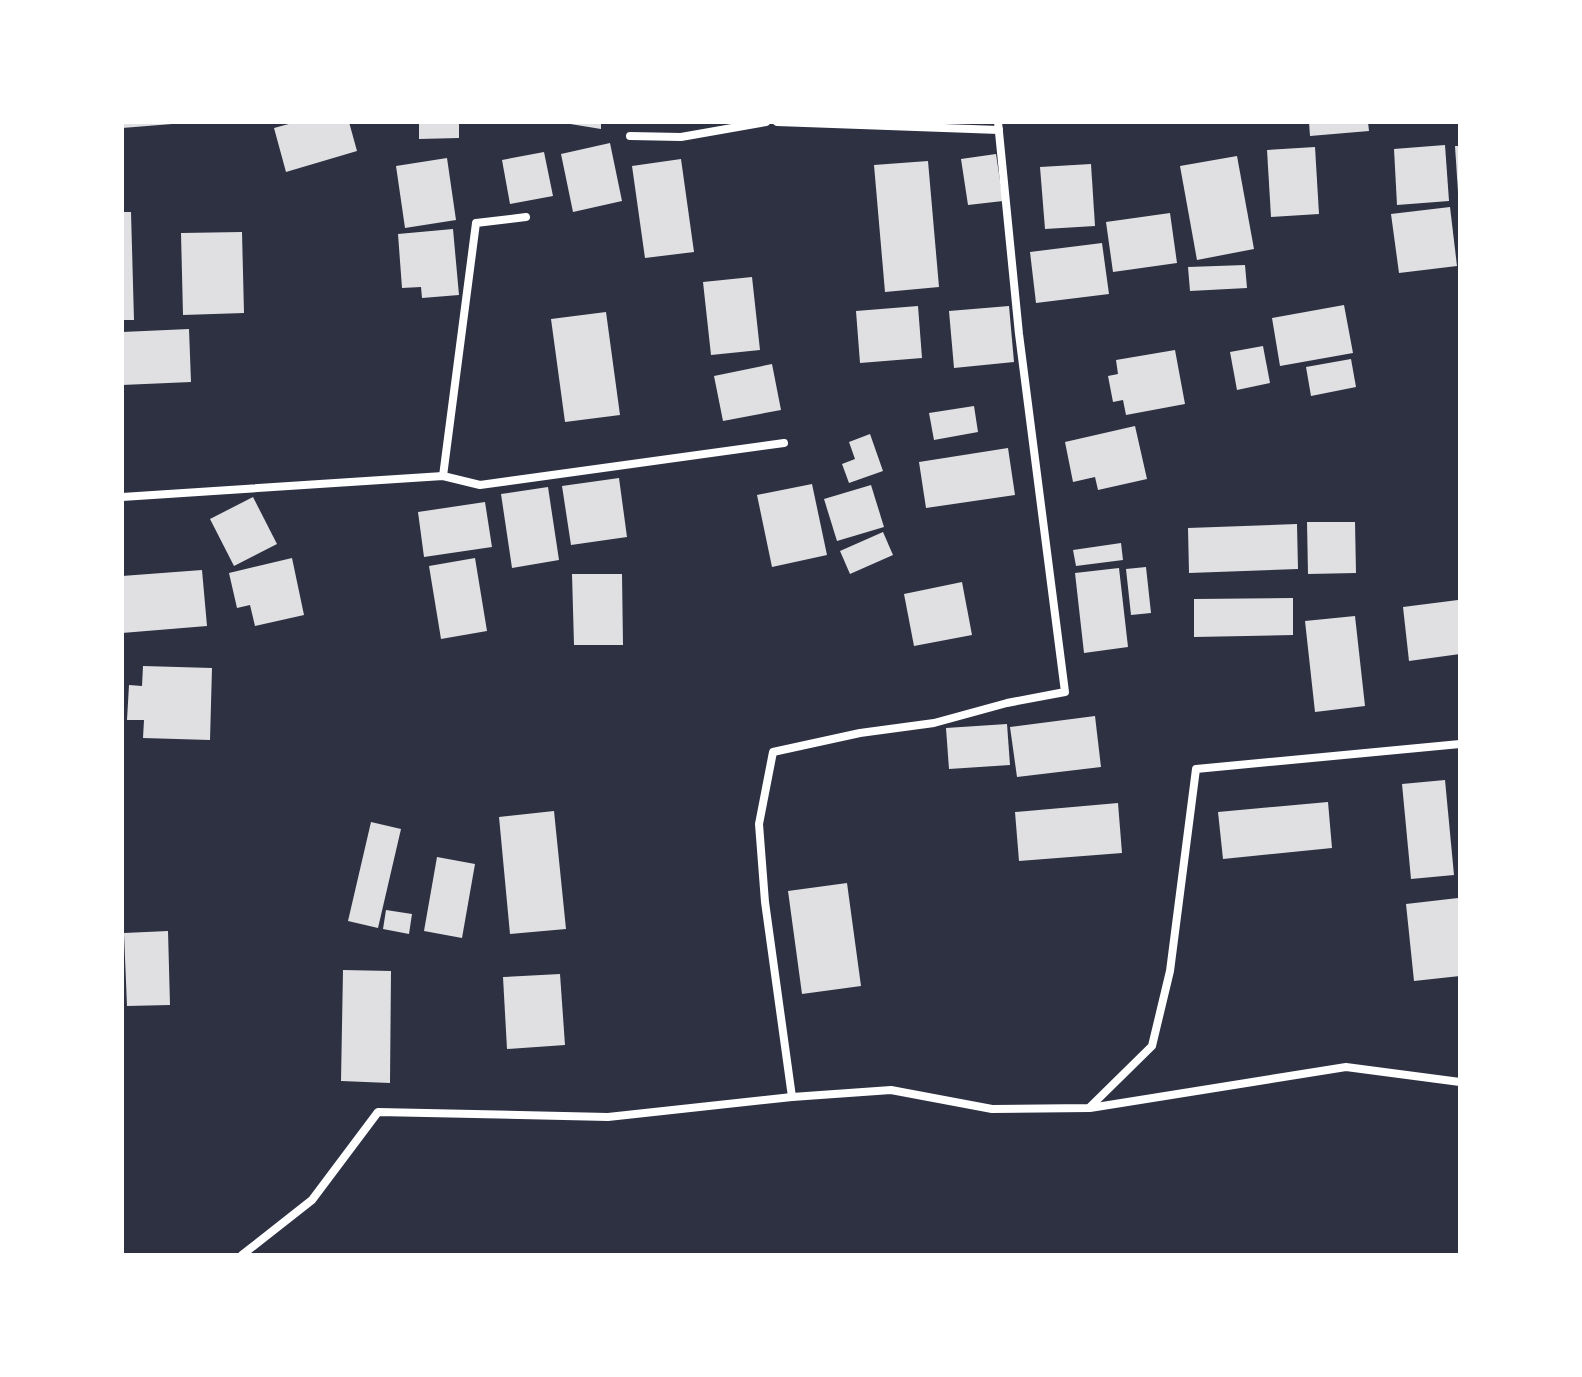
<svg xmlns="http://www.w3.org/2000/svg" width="1582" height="1377" viewBox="0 0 1582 1377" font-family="'Noto Serif',serif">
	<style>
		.building { fill: #e0e0e3 }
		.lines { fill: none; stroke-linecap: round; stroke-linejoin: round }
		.minor { stroke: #fff; stroke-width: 8 }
	</style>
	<rect width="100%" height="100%" fill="#2d3142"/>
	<!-- building -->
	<g class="building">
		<path d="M122 122H172V124L122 128Z"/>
		<path d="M296 122H349L357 151 286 172 274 128Z"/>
		<path d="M419 122H459V138L419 139Z"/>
		<path d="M558 122H601V129Z"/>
		<path d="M1309 122H1368L1369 131 1310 136Z"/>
		<path d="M610 143 622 201 573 212 561 154Z"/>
		<path d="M1445 145 1449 201 1397 205 1394 149Z"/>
		<path d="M1455 146H1460V192H1458Z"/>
		<path d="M1315 147 1319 214 1271 217 1267 150Z"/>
		<path d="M544 152 553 196 510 204 502 160Z"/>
		<path d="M996 154 1003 201 968 205 961 159Z"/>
		<path d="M1237 156 1254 249 1197 260 1180 166Z"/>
		<path d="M447 158 456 220 405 228 396 166Z"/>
		<path d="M681 159 694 252 645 258 632 166Z"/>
		<path d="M928 161 939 287 885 292 874 165Z"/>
		<path d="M1091 164 1095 226 1045 229 1040 167Z"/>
		<path d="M1450 207 1457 266 1399 273 1391 214Z"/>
		<path d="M122 212H131L134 320H122Z"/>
		<path d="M1170 213 1177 263 1113 272 1106 222Z"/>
		<path d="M453 229 459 295 422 298 421 287 402 288 398 234Z"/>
		<path d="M242 232 244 313 183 315 181 233Z"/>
		<path d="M1102 243 1109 294 1036 303 1030 252Z"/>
		<path d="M1245 265 1247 288 1190 291 1188 267Z"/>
		<path d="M752 277 760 350 711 355 703 282Z"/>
		<path d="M1344 305 1353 353 1280 366 1272 318Z"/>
		<path d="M918 306 922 358 860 363 856 311Z"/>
		<path d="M1009 306 1014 362 954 368 949 311Z"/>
		<path d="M606 312 620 415 565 422 551 319Z"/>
		<path d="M189 329 191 382 122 385V332Z"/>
		<path d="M1263 346 1270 383 1237 390 1230 352Z"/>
		<path d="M1175 350 1185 404 1126 415 1123 400 1113 402 1108 376 1118 374 1116 360Z"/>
		<path d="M1351 359 1356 387 1311 396 1306 367Z"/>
		<path d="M772 364 781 410 723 421 714 376Z"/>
		<path d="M974 406 978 432 934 440 929 413Z"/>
		<path d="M1135 426 1147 479 1098 490 1095 477 1073 482 1065 442Z"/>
		<path d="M870 434 883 471 849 483 842 464 855 459 849 442Z"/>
		<path d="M1008 448 1015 495 926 508 919 462Z"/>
		<path d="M619 478 627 537 571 545 562 486Z"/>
		<path d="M812 484 827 555 772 567 757 495Z"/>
		<path d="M871 485 884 527 837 541 824 499Z"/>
		<path d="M548 487 559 560 512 568 501 494Z"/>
		<path d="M253 497 277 544 234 566 210 519Z"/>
		<path d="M485 502 492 547 424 557 418 512Z"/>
		<path d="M1307 522H1355L1356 573 1308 574Z"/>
		<path d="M1297 524 1298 569 1189 573 1188 528Z"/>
		<path d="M883 532 893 555 850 574 840 551Z"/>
		<path d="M1121 543 1123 560 1076 566 1073 550Z"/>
		<path d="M292 558 304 615 255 626 250 605 237 608 229 573Z"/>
		<path d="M475 558 487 631 441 639 429 566Z"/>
		<path d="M1146 567 1151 613 1131 615 1126 569Z"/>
		<path d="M1119 568 1128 647 1084 653 1075 573Z"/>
		<path d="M202 570 207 626 122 633V576Z"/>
		<path d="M572 574H622L623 645H574Z"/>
		<path d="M962 582 972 635 914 646 904 594Z"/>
		<path d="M1293 598V635L1194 637V599Z"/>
		<path d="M1458 600 1460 654 1409 661 1403 607Z"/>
		<path d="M1355 616 1365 706 1315 712 1305 621Z"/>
		<path d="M143 666 212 668 210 740 143 738 144 720H127L129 685 142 686Z"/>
		<path d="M1095 716 1101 767 1017 777 1010 727Z"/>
		<path d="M1007 724 1010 765 949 769 946 728Z"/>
		<path d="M1445 780 1454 875 1411 879 1402 784Z"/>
		<path d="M1328 802 1332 848 1223 859 1218 812Z"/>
		<path d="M1118 803 1122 853 1019 861 1015 812Z"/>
		<path d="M554 811 566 929 510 934 499 817Z"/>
		<path d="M371 822 401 829 378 928 348 921Z"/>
		<path d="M437 857 475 864 462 938 424 931Z"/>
		<path d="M847 883 861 986 802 994 788 891Z"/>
		<path d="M1458 898 1460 976 1414 981 1406 904Z"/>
		<path d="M386 910 412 914 409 934 383 929Z"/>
		<path d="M168 931 170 1005 127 1006 124 933Z"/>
		<path d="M343 970 391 971 390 1083 341 1081Z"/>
		<path d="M560 974 565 1045 507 1049 503 977Z"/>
	</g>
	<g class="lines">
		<!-- minor -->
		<g class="minor">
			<path d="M777 122 999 130"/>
			<path d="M630 136 681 137 766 122"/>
			<path d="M443 476 476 223 526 217"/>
			<path d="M122 497 443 476 480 485 784 443"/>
			<path d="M792 1097 765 902 759 824 773 752 860 733 934 723 1007 703 1065 692 1019 334 998 122"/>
			<path d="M1090 1107 1152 1046 1170 971 1196 769 1460 744"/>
			<path d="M242 1255 312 1200 378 1112 608 1117 792 1097 891 1090 992 1109 1090 1108 1346 1067 1460 1082"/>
		</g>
	</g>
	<!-- border -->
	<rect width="1582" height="1377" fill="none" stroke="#ffffff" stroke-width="248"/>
</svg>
